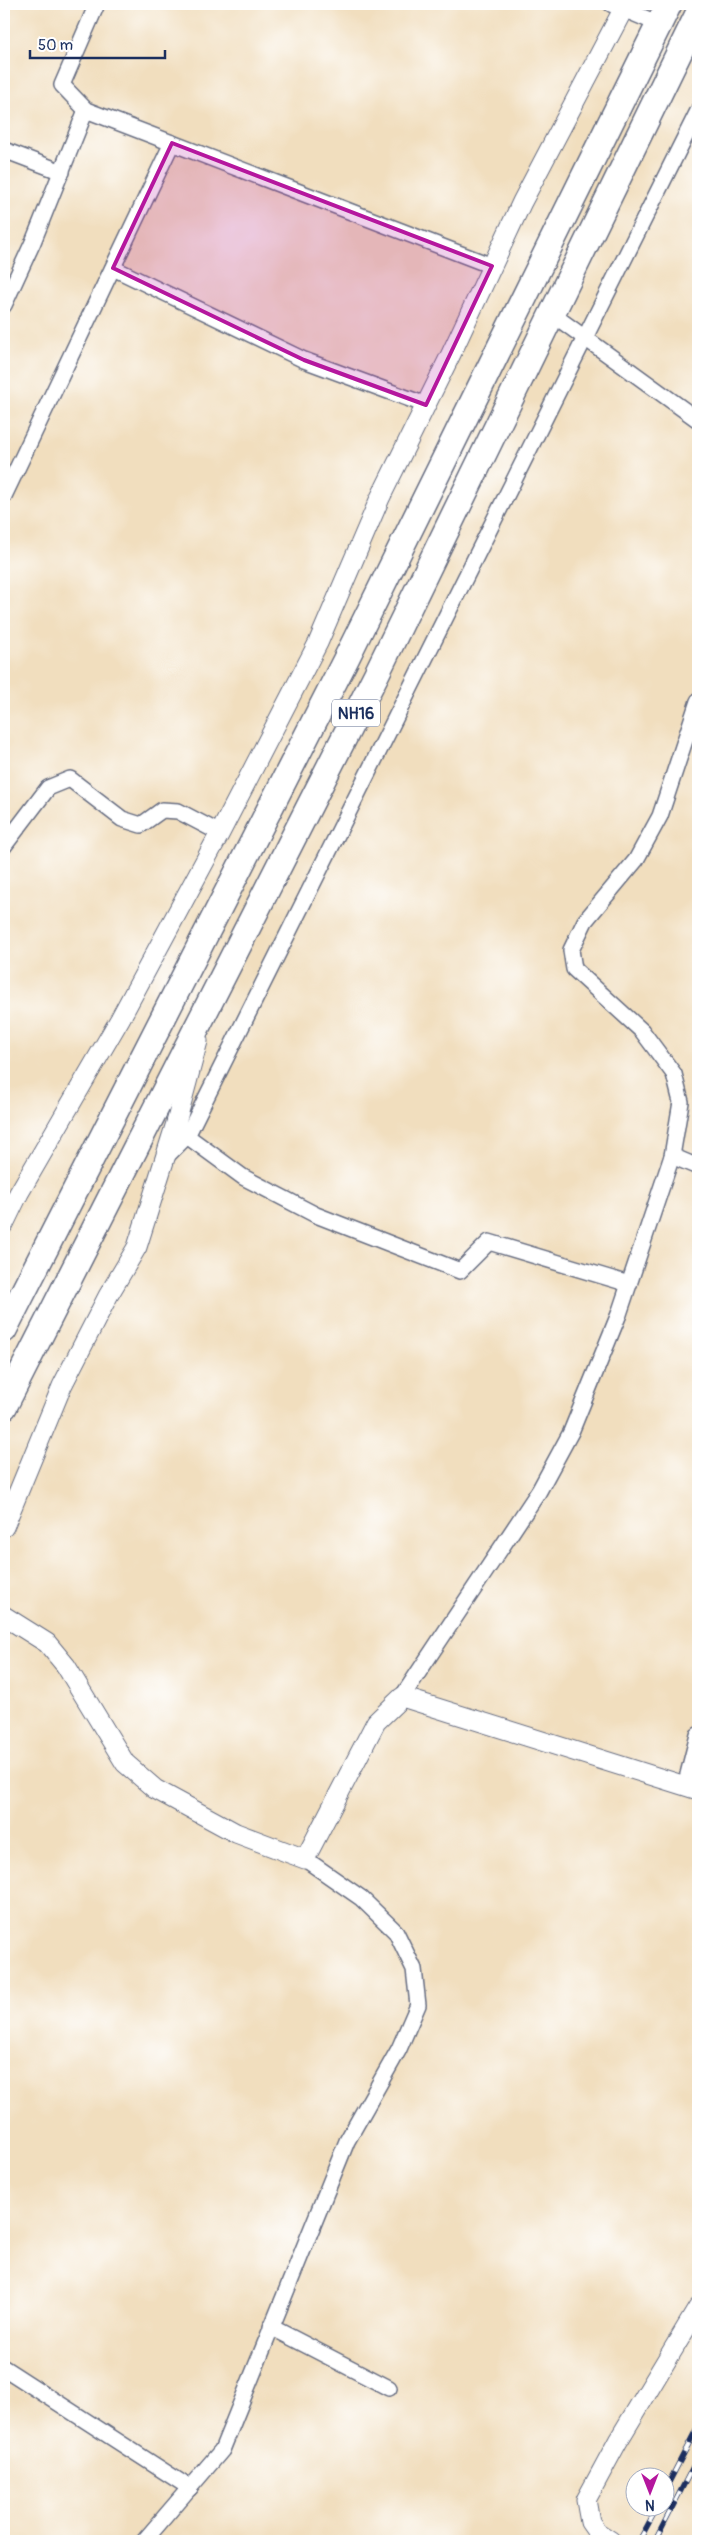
<svg xmlns="http://www.w3.org/2000/svg" width="702" height="2545" viewBox="0 0 702 2545" font-family="Pangolin,sans-serif">
	<style>
		.lines { fill: none; stroke-linecap: round; stroke-linejoin: round }
		.minor-casing { stroke: #666c80; stroke-width: 18 }
		.tertiary-casing { stroke: #666c80; stroke-width: 21 }
		.trunk-casing { stroke: #666c80; stroke-width: 28 }
		.minor { stroke: #fff; stroke-width: 15 }
		.tertiary { stroke: #fff; stroke-width: 19 }
		.trunk { stroke: #fff; stroke-width: 25 }
		.rail-casing { stroke: #1b2f5e; stroke-width: 5.5 }
		.rail { stroke: #fff; stroke-width: 4; stroke-dasharray: 11; stroke-linecap: butt }
		.marked { fill: #b5179e; fill-opacity: 0.2; stroke: #b5179e; stroke-width: 4; stroke-linejoin: round }
		.labels { text-anchor: middle; stroke-width: 5; stroke-linejoin: round; paint-order: stroke }
		.shield { fill: #fff; stroke: #5f6d8e; stroke-width: 1 }
		.shield-label { font-size: 16px; font-weight: bold; fill: #1b2f5e }
	</style>
	<rect width="100%" height="100%" fill="#fff"/>
	<filter id="ink" filterUnits="userSpaceOnUse"><feTurbulence type="fractalNoise" baseFrequency=".02" numOctaves="2"/><feDisplacementMap in="SourceGraphic" scale="10" xChannelSelector="R" yChannelSelector="G"/><feConvolveMatrix kernelMatrix="1 2 1 2 8 2 1 2 1" color-interpolation-filters="sRGB"/></filter>
	<filter id="wash" filterUnits="userSpaceOnUse"><feTurbulence type="fractalNoise" baseFrequency=".0096" numOctaves="4" result="noise"/><feDisplacementMap in="SourceGraphic" scale="20" xChannelSelector="R" yChannelSelector="G"/><feGaussianBlur stdDeviation="1.12" result="paint"/><feColorMatrix in="noise" values="0 0 0 0 0 0 0 0 0 0 0 0 0 0 0 0 0 1.4 0 .05"/><feComposite in="paint" operator="in"/></filter>
	<g filter="url(#wash)">
		<rect width="100%" height="100%" fill="#f1debe"/>
	</g>
	<g filter="url(#ink)">
		<g class="lines">
			<defs>
				<g id="minor">
					<path d="M97 4 62 85 86 110 492 266"/>
					<path d="M611 4 659 24"/>
					<path d="M4 150 62 172"/>
					<path d="M113 268 304 360 426 405"/>
					<path d="M4 305 33 242 86 110"/>
					<path d="M552 314 698 420"/>
					<path d="M4 496 172 143"/>
					<path d="M4 846 48 788 70 779 122 819 141 825 162 810 178 811 220 833"/>
					<path d="M187 1136 243 1177 316 1215 460 1271 489 1242 629 1284"/>
					<path d="M672 1156 698 1167"/>
					<path d="M166 1157 187 1136 698 111"/>
					<path d="M402 1697 539 1491 571 1432 619 1314 672 1156 681 1102 674 1074 642 1031 574 969 571 950 585 921 636 860 660 816 698 701"/>
					<path d="M685 1786 698 1735"/>
					<path d="M271 2327 389 2388"/>
					<path d="M4 2368 190 2488"/>
					<path d="M144 2541 222 2450 347 2141 399 2049 418 2005 414 1969 396 1932 361 1898 305 1859"/>
				</g>
				<g id="tertiary">
					<path d="M4 1224 19 1193 120 1019 220 833 318 643 380 498 451 354 522 202 626 4"/>
					<path d="M4 1527 62 1386 108 1296 137 1247 176 1123 198 1041"/>
					<path d="M4 1616 47 1643 66 1666 125 1763 155 1789 236 1833 305 1859 376 1722 402 1697 698 1790"/>
					<path d="M611 2541 597 2532 590 2522 586 2500 618 2441 698 2308"/>
				</g>
				<g id="trunk">
					<path d="M4 1330 347 657 669 4"/>
					<path d="M4 1407 376 675 698 14"/>
				</g>
			</defs>
			<!-- minor casing -->
			<use href="#minor" class="minor-casing"/>
			<!-- tertiary casing -->
			<use href="#tertiary" class="tertiary-casing"/>
			<!-- trunk casing -->
			<use href="#trunk" class="trunk-casing"/>
			<!-- minor -->
			<use href="#minor" class="minor"/>
			<!-- tertiary -->
			<use href="#tertiary" class="tertiary"/>
			<!-- trunk -->
			<use href="#trunk" class="trunk"/>
			<defs>
				<g id="rail">
					<path d="M664 2492 698 2426"/>
					<path d="M639 2541 657 2508"/>
					<path d="M655 2541 698 2457"/>
				</g>
			</defs>
			<!-- rail casing -->
			<use href="#rail" class="rail-casing"/>
			<!-- rail -->
			<use href="#rail" class="rail"/>
		</g>
	</g>
	<!-- marked area -->
	<path class="marked" d="M172 143 492 266 426 405 304 360 113 268Z"/>
	<g class="labels">
		<!-- shield labels -->
		<rect class="shield" x="332" y="699.5" width="48" height="27" rx="4"/>
		<g class="shield-label">
			<text x="356" y="719">NH16</text>
		</g>
	</g>
	<!-- margin -->
	<rect width="702" height="2545" fill="none" stroke="#fff" stroke-width="20"/>
	<!-- north arrow -->
	<g transform="translate(650 2492) rotate(180)"><circle r="24" fill="#ffffff" stroke="#a4acbf"/>
	<path d="M0-4L9 19L0 12L-9 19Z" fill="#b5179e"/>
	<text y="-8" font-size="14" font-weight="bold" text-anchor="middle" fill="#1b2f5e">N</text>
	</g>
	<!-- scale -->
	<path d="M30 50v8h135v-8" fill="none" stroke="#1b2f5e" stroke-width="2.5"/>
	<text x="38" y="50" font-size="15" fill="#1b2f5e" stroke="#ffffff" stroke-width="4" paint-order="stroke">50 m</text>
</svg>
